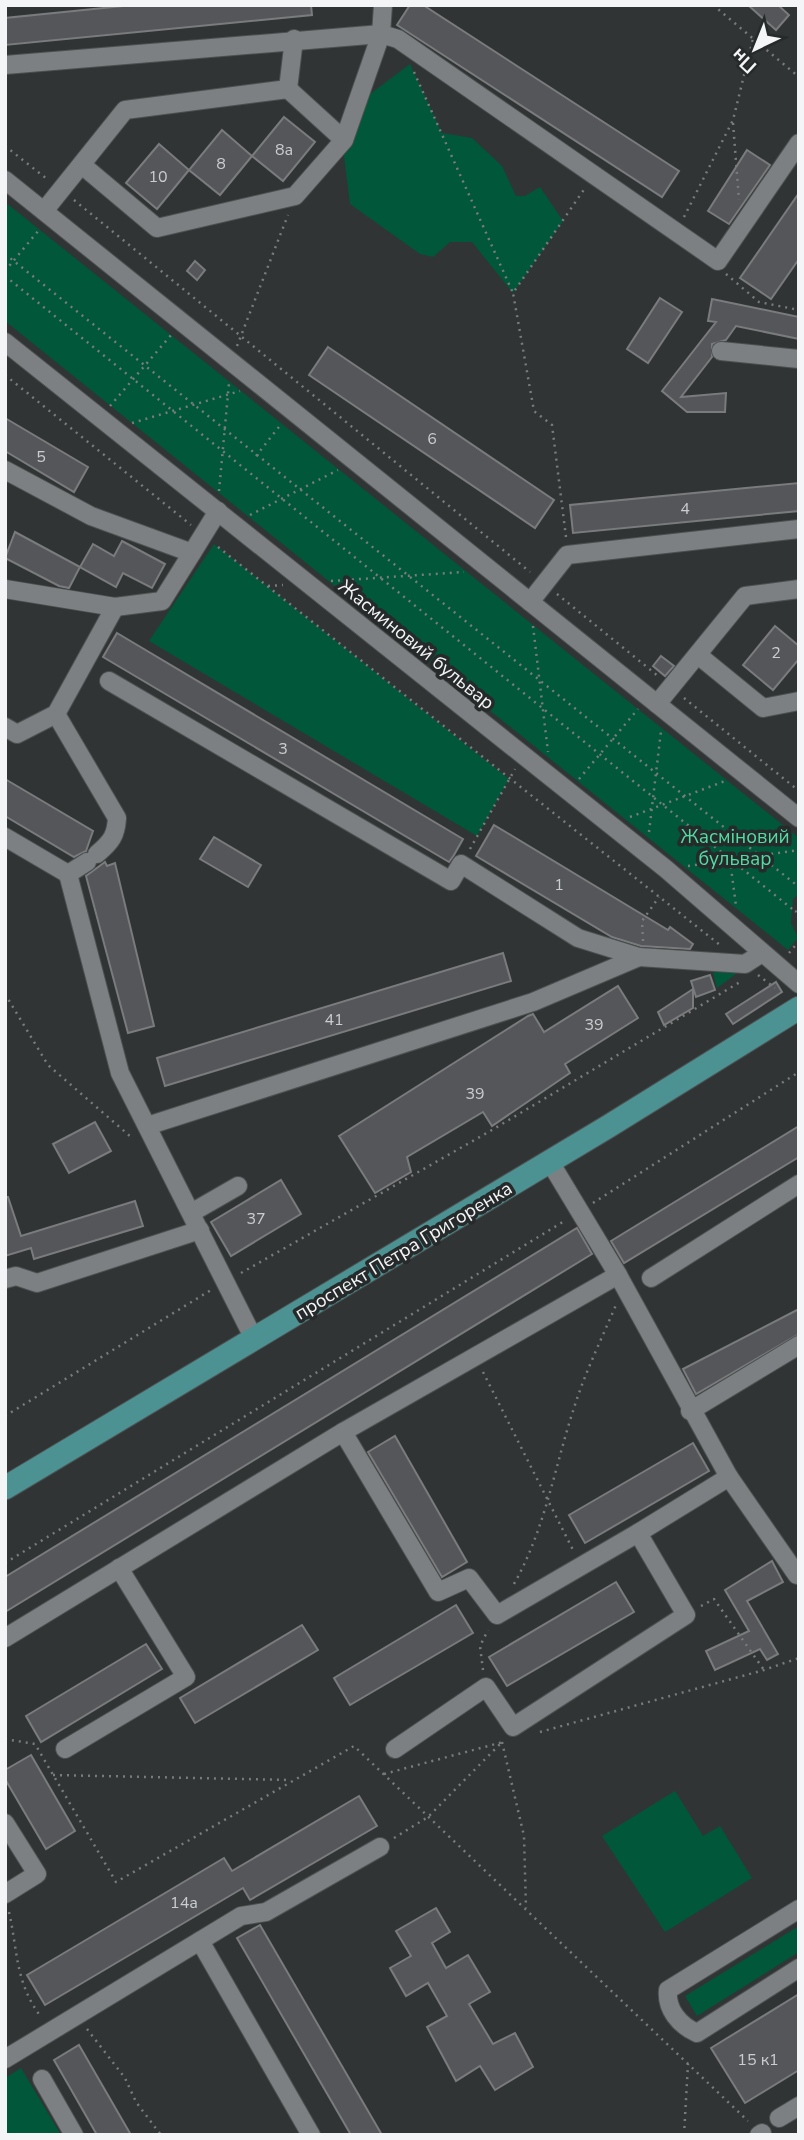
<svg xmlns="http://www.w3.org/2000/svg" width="804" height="2140" viewBox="0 0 804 2140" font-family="'Nunito Sans',sans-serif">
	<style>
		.green { fill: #01573a }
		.building { fill: #545659; stroke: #797b7d; stroke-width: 2 }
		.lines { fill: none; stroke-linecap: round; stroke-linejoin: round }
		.minor-casing { stroke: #4d5051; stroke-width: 20 }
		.major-casing { stroke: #4d5051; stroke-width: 25 }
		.path { stroke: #797b7c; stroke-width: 2.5; stroke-dasharray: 2 5; stroke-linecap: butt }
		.minor { stroke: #7d8082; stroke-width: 18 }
		.major { stroke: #4c9292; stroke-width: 23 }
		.labels { text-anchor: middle; stroke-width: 7; stroke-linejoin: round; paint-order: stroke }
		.number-label { font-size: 16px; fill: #cbcdcf }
		.street-label { font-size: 19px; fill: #f3f5f6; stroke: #272a2b }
		.park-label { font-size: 19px; fill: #50dca3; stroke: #272a2b }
	</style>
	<rect width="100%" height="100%" fill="#313435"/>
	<!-- green -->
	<g class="green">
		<path d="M410 64 442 133 472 138 502 166 516 196H525L540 187 563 221 513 293 472 242H450L433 257 420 254 350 204 344 156 370 94Z"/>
		<path d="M5 202 799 838V894L793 899 791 923 798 938 788 950 5 321Z"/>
		<path d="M214 544 509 779 477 836 149 641Z"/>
		<path d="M713 972 737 973 717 988Z"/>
		<path d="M675 1791 703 1836 720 1826 752 1878 665 1932 602 1836Z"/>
		<path d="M799 1926V1952L697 2016 685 1996Z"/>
		<path d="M21 2068 61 2135H5V2078Z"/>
	</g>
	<!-- building -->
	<g class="building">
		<path d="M133 5H311L312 15 5 45V18Z"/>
		<path d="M410 5H423L679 171 662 197 397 25Z"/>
		<path d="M748 5H778L789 15 776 30Z"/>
		<path d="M284 117 315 142 283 181 252 156Z"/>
		<path d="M222 130 252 156 220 195 189 170Z"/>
		<path d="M159 144 189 170 157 209 126 183Z"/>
		<path d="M747 150 770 165 729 224 708 211Z"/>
		<path d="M799 193V259L771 299 740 278Z"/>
		<path d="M195 261 205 270 197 280 187 271Z"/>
		<path d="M660 298 682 312 648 363 627 349Z"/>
		<path d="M712 299 799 317V339L736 326 726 340 712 344V357L681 397 726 393 725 412H687L662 391 716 322 708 321Z"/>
		<path d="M328 347 554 500 535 528 309 375Z"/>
		<path d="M5 418 88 467 74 492 5 451Z"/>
		<path d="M799 483V511L573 533 570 505Z"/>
		<path d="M15 532 80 567 69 588 59 586 5 558Z"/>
		<path d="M122 541 165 564 152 588 123 573 116 587 80 567 93 544 114 556Z"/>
		<path d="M775 626 799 646V659L773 690 743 665Z"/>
		<path d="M117 633 463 839 454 855 449 862 103 657Z"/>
		<path d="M661 656 674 666 665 676 653 666Z"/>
		<path d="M5 779 93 831 86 851 74 857 5 816Z"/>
		<path d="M494 825 668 930 670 927 693 944 690 949 641 946 612 937 476 856Z"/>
		<path d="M214 837 261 865 248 887 200 859Z"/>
		<path d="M105 862 107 866 115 863 154 1026 128 1033 86 876Z"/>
		<path d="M503 953 511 981 165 1086 157 1058Z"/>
		<path d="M710 975 715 990 696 997 691 981Z"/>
		<path d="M776 982 782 992 733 1024 726 1014Z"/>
		<path d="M618 986 638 1018 565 1064 570 1073 492 1126 483 1112 407 1157 411 1172 375 1193 339 1136 528 1016 533 1014 544 1032Z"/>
		<path d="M693 989V1008L664 1025 658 1012Z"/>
		<path d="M95 1122 111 1151 69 1173 53 1144Z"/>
		<path d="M799 1126V1157L624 1263 611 1241Z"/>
		<path d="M281 1180 301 1214 231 1256 211 1222Z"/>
		<path d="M5 1197H8L21 1236 135 1201 143 1226 34 1259 31 1248 5 1256Z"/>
		<path d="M577 1228 592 1254 5 1612V1577Z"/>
		<path d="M799 1309V1334L696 1394 683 1369Z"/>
		<path d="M395 1436 467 1562 442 1577 368 1452Z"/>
		<path d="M693 1443 709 1471 585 1543 569 1515Z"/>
		<path d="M772 1561 783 1582 747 1601 778 1654 767 1660 760 1649 715 1670 706 1651 749 1631 725 1590Z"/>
		<path d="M616 1582 634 1612 507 1686 489 1657Z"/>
		<path d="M456 1605 473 1633 350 1705 334 1678Z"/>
		<path d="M302 1625 318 1650 195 1723 180 1698Z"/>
		<path d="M146 1644 162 1669 41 1742 26 1716Z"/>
		<path d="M31 1755 75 1831 46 1849 5 1779V1770Z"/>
		<path d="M359 1796 377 1826 250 1900 243 1888 45 2005 27 1975 224 1858 232 1871Z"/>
		<path d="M436 1908 450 1932 432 1943 446 1968 468 1955 490 1992 469 2004 493 2044 515 2033 533 2067 495 2090 480 2066 456 2081 427 2027 447 2016 428 1983 406 1996 390 1968 411 1956 396 1931Z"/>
		<path d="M260 1925 382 2135H351L237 1938Z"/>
		<path d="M799 1994V2070L745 2103 711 2048Z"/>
		<path d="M79 2045 131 2135H97L69 2086 54 2060Z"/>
	</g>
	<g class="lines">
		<defs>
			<g id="minor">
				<path d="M5 65 381 34 398 39 718 261 799 143"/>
				<path d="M344 140 381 34 383 5"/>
				<path d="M82 165 157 228 295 196 344 140 288 89"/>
				<path d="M5 180 799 818"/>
				<path d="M44 211 125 110 288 89 294 39"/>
				<path d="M5 342 666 869 799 984"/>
				<path d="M721 351 799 359"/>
				<path d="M5 470 91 516 192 553 218 511"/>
				<path d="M5 589 115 607 162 601 192 553"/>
				<path d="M530 602 567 555 799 529"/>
				<path d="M698 655 763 708 799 701"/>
				<path d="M109 681 451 881 461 864 578 938 639 957 745 964 762 953"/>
				<path d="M657 704 745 596 799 589"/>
				<path d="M56 714 117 818C116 836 111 842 97 854"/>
				<path d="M5 727 17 734 56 714 115 607"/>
				<path d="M5 837 68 874 87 862"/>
				<path d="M68 874 120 1073 254 1339"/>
				<path d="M147 1126 533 1002 639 957"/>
				<path d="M191 1213 238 1186"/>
				<path d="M651 1278 799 1184"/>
				<path d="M5 1279 16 1276 37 1283 200 1230"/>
				<path d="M690 1411 799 1345"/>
				<path d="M343 1432 438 1592 469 1578 497 1615 638 1533"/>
				<path d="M729 1477 797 1575"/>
				<path d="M5 1638 343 1432 618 1275"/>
				<path d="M65 1749 186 1677 119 1568"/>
				<path d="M395 1749 486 1687 513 1727 686 1615 638 1533 729 1477 618 1275 550 1162"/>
				<path d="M5 1823 37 1874 5 1894"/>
				<path d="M799 1909 668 1990C666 2009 679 2025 697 2033L799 1968"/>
				<path d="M200 1941 311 2135"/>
				<path d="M5 2059 241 1916 266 1912 380 1847"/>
				<path d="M42 2079 74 2135"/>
				<path d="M779 2118 799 2106"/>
				<path d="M759 2135 762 2133"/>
			</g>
			<path id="major" d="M5 1488 609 1126 799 1008"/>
		</defs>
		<!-- minor casing -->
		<use href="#minor" class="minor-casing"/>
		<!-- major casing -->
		<use href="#major" class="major-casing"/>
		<!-- path -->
		<g class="path">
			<path d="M713 5 799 77"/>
			<path d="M414 72 513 293"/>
			<path d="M733 123 739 200"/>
			<path d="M5 146 47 179"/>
			<path d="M74 200 530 572"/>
			<path d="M684 217 733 120 753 39"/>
			<path d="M5 254 799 887"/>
			<path d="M5 271 39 230"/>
			<path d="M726 274 759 302 799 310"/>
			<path d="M5 276 796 912"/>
			<path d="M237 346 288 215"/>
			<path d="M5 375 191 525"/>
			<path d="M110 406 172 334"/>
			<path d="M132 423 240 391"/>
			<path d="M256 456 282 423"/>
			<path d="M219 491 229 383"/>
			<path d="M250 515 338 470"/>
			<path d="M566 537 552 425 534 411 513 293 585 188"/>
			<path d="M218 547 720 945"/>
			<path d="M331 581 464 572"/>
			<path d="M268 586 283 585"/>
			<path d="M557 594 658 676"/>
			<path d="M533 626 548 752"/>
			<path d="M684 698 799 791"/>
			<path d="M579 779 638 709"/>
			<path d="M630 817 725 781"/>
			<path d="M649 832 661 731"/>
			<path d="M470 849 515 769"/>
			<path d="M730 860 736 906"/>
			<path d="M688 866 799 850"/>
			<path d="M799 904 796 912 799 920"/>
			<path d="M643 941 642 921 659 897"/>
			<path d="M789 953 799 941"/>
			<path d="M758 975 775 988"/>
			<path d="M5 994 48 1065 131 1137"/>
			<path d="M593 1203 799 1072"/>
			<path d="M241 1273 492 1130 740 982"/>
			<path d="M483 1372 573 1550"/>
			<path d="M5 1416 211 1290"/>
			<path d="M5 1563 566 1220"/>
			<path d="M514 1584C545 1529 554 1470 573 1411 584 1375 601 1340 616 1305"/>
			<path d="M701 1606 714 1599 764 1670"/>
			<path d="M483 1670 480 1646 488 1630"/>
			<path d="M540 1732 764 1670 799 1658"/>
			<path d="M5 1739 35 1744 116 1882 354 1746 748 2121"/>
			<path d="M502 1742 524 1836 526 1908"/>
			<path d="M384 1774 503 1742"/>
			<path d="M53 1775 291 1780"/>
			<path d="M394 1838 428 1817 501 1743"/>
			<path d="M9 1912C18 1952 15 1982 41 2017"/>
			<path d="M87 2029 125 2078 136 2102 161 2135"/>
			<path d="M684 2135 688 2064"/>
		</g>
		<!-- minor -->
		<use href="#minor" class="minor"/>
		<!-- major -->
		<use href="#major" class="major"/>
	</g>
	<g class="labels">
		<!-- number labels -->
		<g class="number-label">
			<text x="284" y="155">8а</text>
			<text x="221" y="169">8</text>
			<text x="158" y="182">10</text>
			<text x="432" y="444">6</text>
			<text x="41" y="462">5</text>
			<text x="685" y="514">4</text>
			<text x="776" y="658">2</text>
			<text x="283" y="754">3</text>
			<text x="559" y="890">1</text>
			<text x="334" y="1025">41</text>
			<text x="594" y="1030">39</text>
			<text x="475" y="1099">39</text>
			<text x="256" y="1224">37</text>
			<text x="184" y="1908">14а</text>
			<text x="758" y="2065">15 к1</text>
		</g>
		<!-- street labels -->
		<g class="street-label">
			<text transform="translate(417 644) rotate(39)" y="7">Жасминовий бульвар</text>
			<text transform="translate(403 1250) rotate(-31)" y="7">проспект Петра Григоренка</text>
		</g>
		<!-- park labels -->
		<g class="park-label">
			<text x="735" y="843">Жасміновий<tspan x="735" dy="22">бульвар</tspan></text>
		</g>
	</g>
	<!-- border -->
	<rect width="804" height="2140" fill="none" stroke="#f3f5f6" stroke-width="14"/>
	<!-- north arrow -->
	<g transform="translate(755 49) rotate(223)" stroke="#272a2b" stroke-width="5" paint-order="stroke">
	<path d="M0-5L12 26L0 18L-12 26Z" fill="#f3f5f6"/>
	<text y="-10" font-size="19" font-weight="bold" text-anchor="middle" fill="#f3f5f6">Пн</text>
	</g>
</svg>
